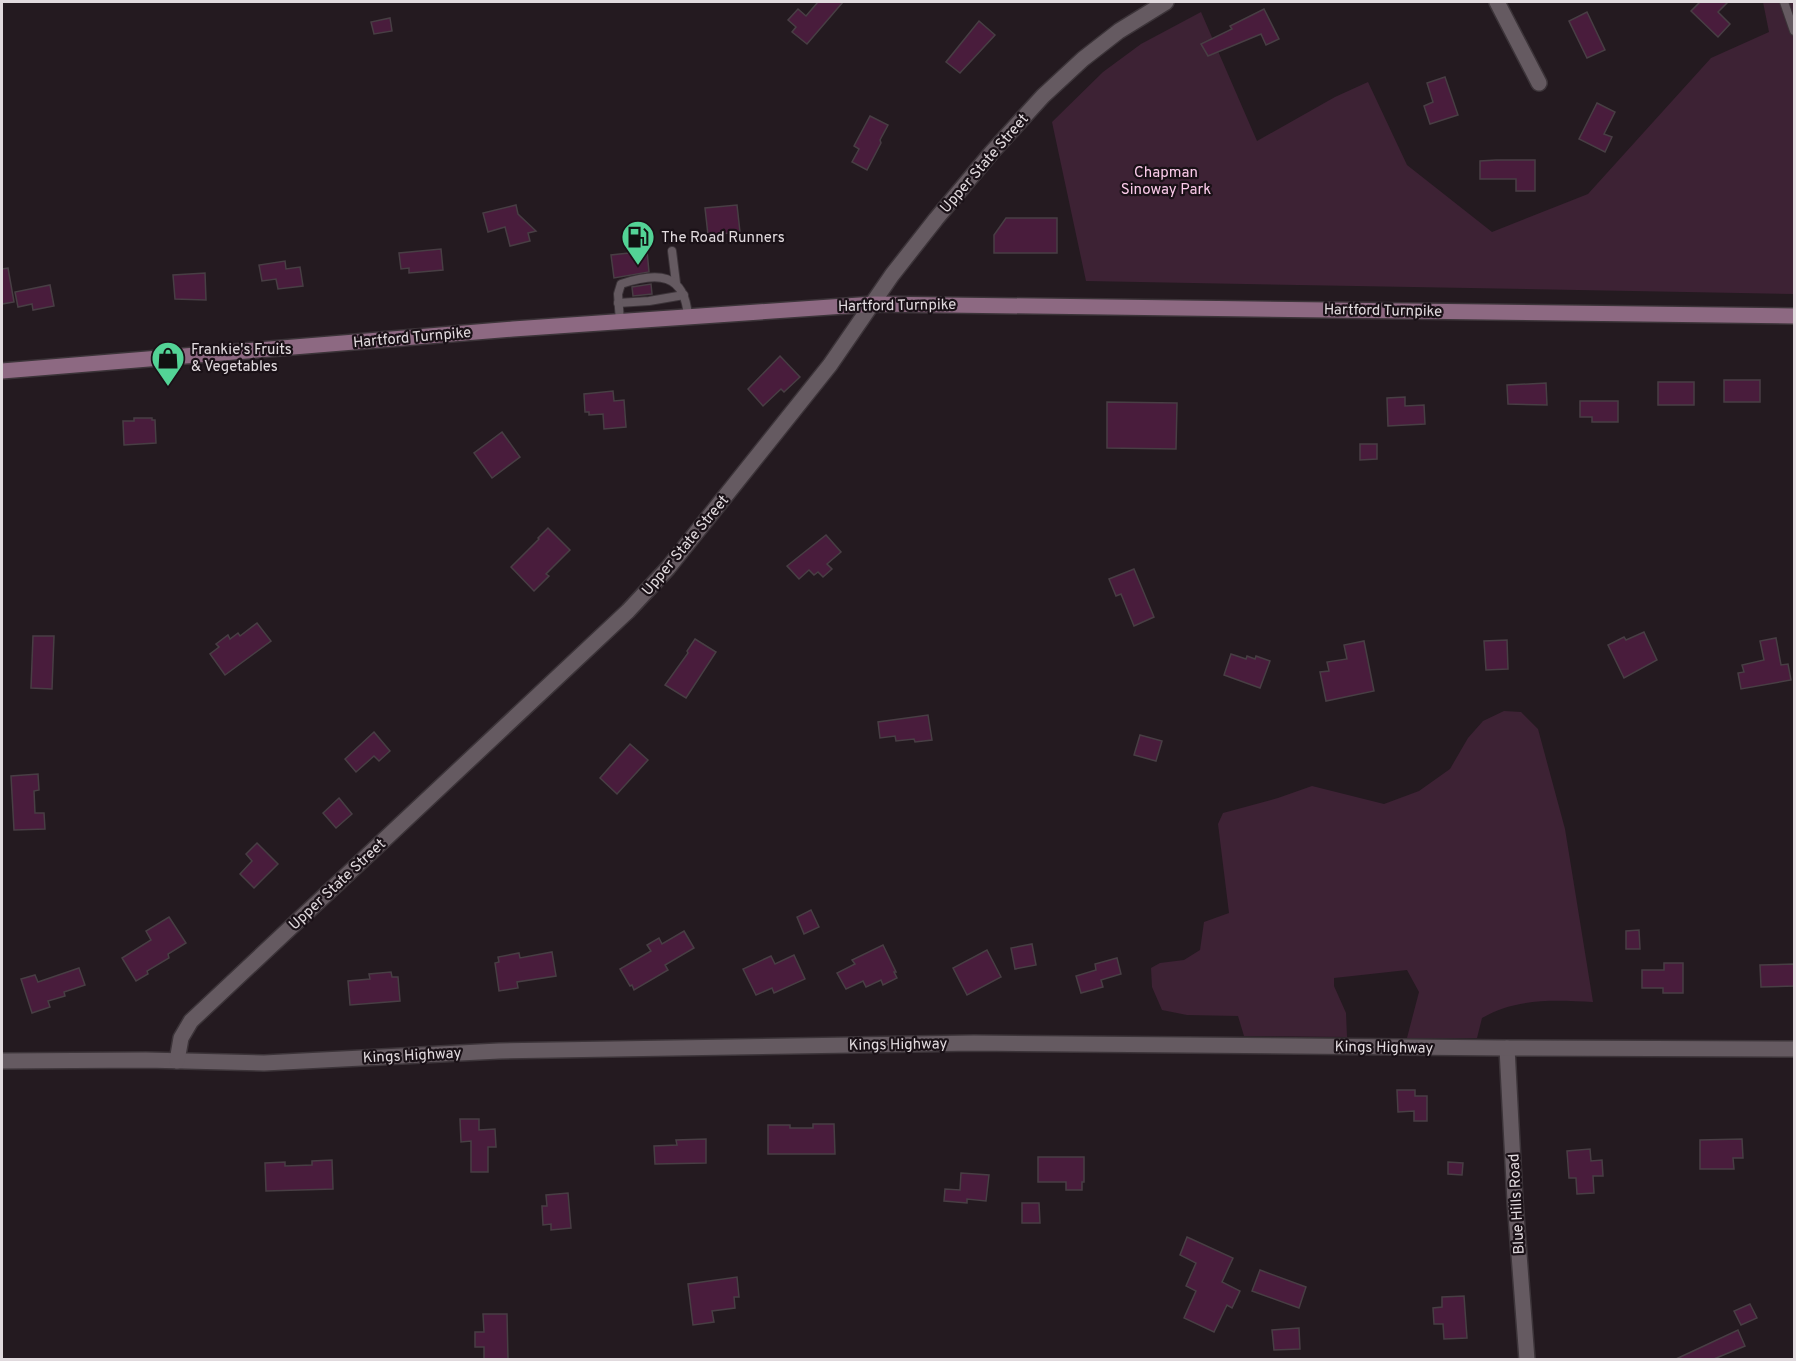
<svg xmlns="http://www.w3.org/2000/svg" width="1796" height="1361" viewBox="0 0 1796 1361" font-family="Overpass,sans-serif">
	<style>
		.green { fill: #3d2234 }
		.building { fill: #491c3c; stroke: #483e44; stroke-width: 1.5 }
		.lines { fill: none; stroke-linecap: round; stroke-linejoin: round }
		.lane-casing { stroke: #3c3439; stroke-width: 10 }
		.street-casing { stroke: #3c3439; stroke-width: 18 }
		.secondary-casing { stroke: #3c3439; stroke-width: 18 }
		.lane { stroke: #655a61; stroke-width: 8 }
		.street { stroke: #655a61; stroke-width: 15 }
		.secondary { stroke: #8d6982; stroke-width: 15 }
		.labels { text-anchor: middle; stroke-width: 4.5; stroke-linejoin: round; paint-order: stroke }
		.street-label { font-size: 15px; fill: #e1dade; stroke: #1a1117 }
		.park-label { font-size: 15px; fill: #fbcbea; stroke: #1a1117 }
		.poi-label { font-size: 15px; fill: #e1dade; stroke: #1a1117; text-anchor: start }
	</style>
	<rect width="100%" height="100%" fill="#241a20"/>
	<!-- green -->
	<g class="green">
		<path d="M1763 2H1794V294L1086 281 1052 122 1103 72 1141 44 1201 12 1257 141 1335 97 1368 82 1407 165 1492 232 1588 194 1711 58 1769 32Z"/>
		<path d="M1504 711 1521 712 1538 729 1565 829 1593 1002C1554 1000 1516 998 1482 1018L1477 1038H1407L1419 992 1407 970 1334 978V986L1346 1013 1347 1037 1244 1036 1238 1016 1187 1015 1162 1010 1152 987 1151 968 1160 963 1184 960 1200 950 1204 922 1229 913 1218 824 1223 813 1278 798 1312 786 1384 804 1419 791 1450 769 1468 738 1483 721Z"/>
	</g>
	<!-- building -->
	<g class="building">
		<path d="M818 2H843L807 44 792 32 796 27 788 20 798 9 806 16Z"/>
		<path d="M1700 2H1728L1718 12 1730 24 1718 37 1691 11Z"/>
		<path d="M1264 9 1279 39 1266 45 1261 34 1208 56 1201 44 1232 29 1230 26Z"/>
		<path d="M1587 12 1605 50 1587 58 1569 21Z"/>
		<path d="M390 18 392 31 374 34 371 22Z"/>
		<path d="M979 21 995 35 960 73 946 62Z"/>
		<path d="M1445 77 1458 115 1430 124 1424 106 1433 102 1427 83Z"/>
		<path d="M1597 103 1615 112 1604 134 1612 137 1605 152 1579 139Z"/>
		<path d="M870 116 888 125 880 140 881 143 867 170 852 162 859 149 854 146Z"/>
		<path d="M1496 160H1535V191H1516V179H1480V161Z"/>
		<path d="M516 205 518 214 536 231 528 233 530 241 510 246 505 227 488 232 483 213Z"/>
		<path d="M737 205 740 232 708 235 705 208Z"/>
		<path d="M1006 218H1057V253H994V235Z"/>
		<path d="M441 249 443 270 409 273V268L401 269 399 253Z"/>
		<path d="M647 251 649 272 614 278 611 255Z"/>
		<path d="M285 261 286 269 300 267 303 286 278 289 276 279 262 281 259 265Z"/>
		<path d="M8 268 14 302 2 304V269Z"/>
		<path d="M205 273 206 300 175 299 173 275Z"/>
		<path d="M651 284 652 294 633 296 632 287Z"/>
		<path d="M50 285 54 306 33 310 32 304 18 307 15 292Z"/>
		<path d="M780 356 800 377 784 392 781 389 763 406 748 389Z"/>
		<rect x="1724" y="380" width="36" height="22"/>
		<rect x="1658" y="382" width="36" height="23"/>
		<path d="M1546 383 1547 405 1508 404 1507 385Z"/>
		<path d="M613 391 614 401 624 400 626 427 604 429 603 414 589 415V412H585L584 394Z"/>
		<path d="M1405 397V406L1424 405 1425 424 1388 426 1387 398Z"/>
		<path d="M1580 401H1618V422H1592V417H1580Z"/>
		<path d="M1107 402 1177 403 1176 449 1107 448Z"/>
		<path d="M134 418H152V420H155L156 443 124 445 123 421H134Z"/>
		<path d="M502 432 520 457 492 478 474 453Z"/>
		<path d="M1360 444H1377V459L1360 460Z"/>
		<path d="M548 528 570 550 546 574 549 576 534 591 511 567 539 539 538 538Z"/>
		<path d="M826 535 841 552 827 564 832 569 823 577 818 572 814 575 809 570 799 579 787 566Z"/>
		<path d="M1134 569 1154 617 1134 626 1121 594 1116 596 1109 579Z"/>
		<path d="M257 623 271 641 225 675 210 654 219 647 216 644 228 635 230 639 238 633 240 636Z"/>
		<path d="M1644 632 1657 660 1624 678 1608 645 1624 637 1626 640Z"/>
		<path d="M33 636H54L52 689 31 688Z"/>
		<path d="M1776 638 1781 665 1788 664 1791 680 1741 689 1738 673 1744 672 1742 665 1764 660 1760 641Z"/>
		<path d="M695 639 716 652 686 698 665 685 688 653 687 651Z"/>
		<path d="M1507 640 1508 669 1486 670 1484 641Z"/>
		<path d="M1364 641 1374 691 1326 701 1320 672 1329 671 1327 662 1347 659 1344 645Z"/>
		<path d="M1231 654 1246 659 1247 656 1255 659 1256 656 1270 661 1260 688 1224 675Z"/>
		<path d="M928 715 932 740 915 742 914 739 896 741 895 736 880 738 878 722Z"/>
		<path d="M374 732 390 751 379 761 374 756 356 772 345 759Z"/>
		<path d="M1140 735 1162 741 1156 761 1134 755Z"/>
		<path d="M630 744 648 760 617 794 600 778Z"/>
		<path d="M38 774 39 790 34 791 35 813H44L45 829 14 830 11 776Z"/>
		<path d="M339 798 352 814 336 828 323 813Z"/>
		<path d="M257 843 278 864 254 888 240 874 252 861 246 854Z"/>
		<path d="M811 910 819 927 804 934 797 917Z"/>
		<path d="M169 917 186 943 168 954 169 958 147 971 148 974 136 981 122 958 151 940 146 931Z"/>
		<path d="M1639 930 1640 949H1626V931Z"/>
		<path d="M684 931 694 948 665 965 668 970 634 990 632 985 630 986 620 969 651 951 647 945 659 938 662 944Z"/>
		<path d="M1032 944 1036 965 1015 969 1011 948Z"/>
		<path d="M883 945 896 972H894L897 978 883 985 881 980 866 987 863 981 846 989 837 973 855 964 852 960Z"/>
		<path d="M987 950 1001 977 967 995 953 968Z"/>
		<path d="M552 952 556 976 517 982 518 988 499 991 495 963 499 962 498 957 519 953 520 958Z"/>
		<path d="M794 955 805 979 774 993 772 988 756 995 743 969 771 956 775 964Z"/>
		<path d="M1117 958 1121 974 1101 980 1103 987 1081 993 1076 976 1096 970 1095 964Z"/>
		<path d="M1664 963H1683V993H1663V988H1642V970H1664Z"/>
		<path d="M1794 964V986L1761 987 1760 965Z"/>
		<path d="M79 968 85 985 64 992 65 996 48 1001 50 1007 32 1013 21 979 35 975 38 982Z"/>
		<path d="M391 972 392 977H398L400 1001 350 1005 348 981 370 979 369 974Z"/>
		<path d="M1397 1090H1415V1096H1427V1121H1414V1111L1398 1112Z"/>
		<path d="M460 1119H479V1130L495 1129 496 1147H488V1172H471V1141L461 1142Z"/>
		<path d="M813 1124H834L835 1154H768V1125H790V1128H813Z"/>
		<path d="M706 1139V1163L655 1164 654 1146 677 1145 676 1140Z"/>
		<path d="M1742 1139 1743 1158H1733L1734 1169H1700V1140Z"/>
		<path d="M1590 1149 1591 1161 1602 1160 1603 1176H1593L1594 1193 1577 1194 1576 1178H1569L1567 1151Z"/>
		<path d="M1038 1157H1084V1182H1082V1190H1066V1182H1038Z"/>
		<path d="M332 1160 333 1189 266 1191 265 1163 285 1162V1166L312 1165V1161Z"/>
		<path d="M1448 1162 1463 1163 1462 1175 1448 1174Z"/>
		<path d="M961 1173 989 1175 986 1201 967 1199V1203L944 1201 945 1189 960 1190Z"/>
		<path d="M568 1193 571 1228 551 1230V1224L543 1225 542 1206H547L546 1195Z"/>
		<path d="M1022 1203H1039L1040 1223H1022Z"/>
		<path d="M1187 1237 1233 1258 1222 1282 1240 1291 1232 1308 1227 1305 1214 1332 1184 1318 1196 1291 1186 1286 1196 1263 1180 1255Z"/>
		<path d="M1260 1270 1306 1287 1299 1308 1252 1291Z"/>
		<path d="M737 1277 739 1297H734L735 1308 712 1311 714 1322 693 1325 688 1284Z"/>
		<path d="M1464 1296 1467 1338 1444 1339 1443 1324H1434L1433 1308 1442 1307V1297Z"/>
		<path d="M1750 1304 1757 1318 1741 1325 1734 1311Z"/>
		<path d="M483 1314H507L508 1359H484V1347H475V1332H484Z"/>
		<path d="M1299 1328 1300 1349 1274 1350 1272 1330Z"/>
		<path d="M1738 1330 1745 1346 1714 1359H1676Z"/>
	</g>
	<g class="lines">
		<defs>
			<g id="lane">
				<path d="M1784 2 1794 31"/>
				<path d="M672 251 676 283"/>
				<path d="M618 303 649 301 684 295"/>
				<path d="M620 322 618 294 621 284C657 272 685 272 688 317"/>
			</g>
			<g id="street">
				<path d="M1497 2 1539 83"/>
				<path d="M1507 1048 1515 1201 1527 1360"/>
				<path d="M2 1061 146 1060 264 1063 499 1051 974 1043 1507 1048 1794 1049"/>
				<path d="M177 1061 181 1038 191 1021 628 611 668 568 711 514 830 365 892 275 936 219 992 152 1043 96 1083 59 1119 31 1166 2"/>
			</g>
			<path id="secondary" d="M2 371 513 329 874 304 1794 316"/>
		</defs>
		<!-- lane casing -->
		<use href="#lane" class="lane-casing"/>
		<!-- street casing -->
		<use href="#street" class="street-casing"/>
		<!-- secondary casing -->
		<use href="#secondary" class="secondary-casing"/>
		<!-- lane -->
		<use href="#lane" class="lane"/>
		<!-- street -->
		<use href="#street" class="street"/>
		<!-- secondary -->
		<use href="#secondary" class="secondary"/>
	</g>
	<!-- icons -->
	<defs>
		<symbol id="fuel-pin" viewBox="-11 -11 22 30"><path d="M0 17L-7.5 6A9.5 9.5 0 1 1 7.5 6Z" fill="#53d396" stroke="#1a1117"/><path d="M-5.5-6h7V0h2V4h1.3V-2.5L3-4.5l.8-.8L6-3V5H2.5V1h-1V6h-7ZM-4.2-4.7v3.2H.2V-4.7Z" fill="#111"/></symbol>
		<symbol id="shop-pin" viewBox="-11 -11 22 30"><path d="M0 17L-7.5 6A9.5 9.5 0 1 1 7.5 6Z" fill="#53d396" stroke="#1a1117"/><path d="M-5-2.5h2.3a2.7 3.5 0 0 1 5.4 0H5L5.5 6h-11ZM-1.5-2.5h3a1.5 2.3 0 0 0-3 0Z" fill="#111"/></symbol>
	</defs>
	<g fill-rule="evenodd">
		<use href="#fuel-pin" x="619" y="218" width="38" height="52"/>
		<use href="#shop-pin" x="149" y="339" width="38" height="52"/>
	</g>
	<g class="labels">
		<!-- street labels -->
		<g class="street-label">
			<text transform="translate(984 163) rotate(-49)" y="5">Upper State Street</text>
			<text transform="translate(897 305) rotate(-1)" y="5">Hartford Turnpike</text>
			<text transform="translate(1383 310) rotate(1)" y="5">Hartford Turnpike</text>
			<text transform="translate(412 337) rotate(-5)" y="5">Hartford Turnpike</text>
			<text transform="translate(685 545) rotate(-50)" y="5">Upper State Street</text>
			<text transform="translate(337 884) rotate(-43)" y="5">Upper State Street</text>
			<text transform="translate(898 1044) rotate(-1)" y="5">Kings Highway</text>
			<text transform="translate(1384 1047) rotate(1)" y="5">Kings Highway</text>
			<text transform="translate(412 1055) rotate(-3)" y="5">Kings Highway</text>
			<text transform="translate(1516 1204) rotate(-93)" y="5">Blue Hills Road</text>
		</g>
		<!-- park labels -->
		<g class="park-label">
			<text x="1166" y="177">Chapman<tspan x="1166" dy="17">Sinoway Park</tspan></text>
		</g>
		<!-- poi labels -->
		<g class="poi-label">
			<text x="661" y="242">The Road Runners</text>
			<text x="191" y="354">Frankie's Fruits<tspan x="191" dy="17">&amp; Vegetables</tspan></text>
		</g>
	</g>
	<!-- border -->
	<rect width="1796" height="1361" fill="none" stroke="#e1dade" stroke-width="6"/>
</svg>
